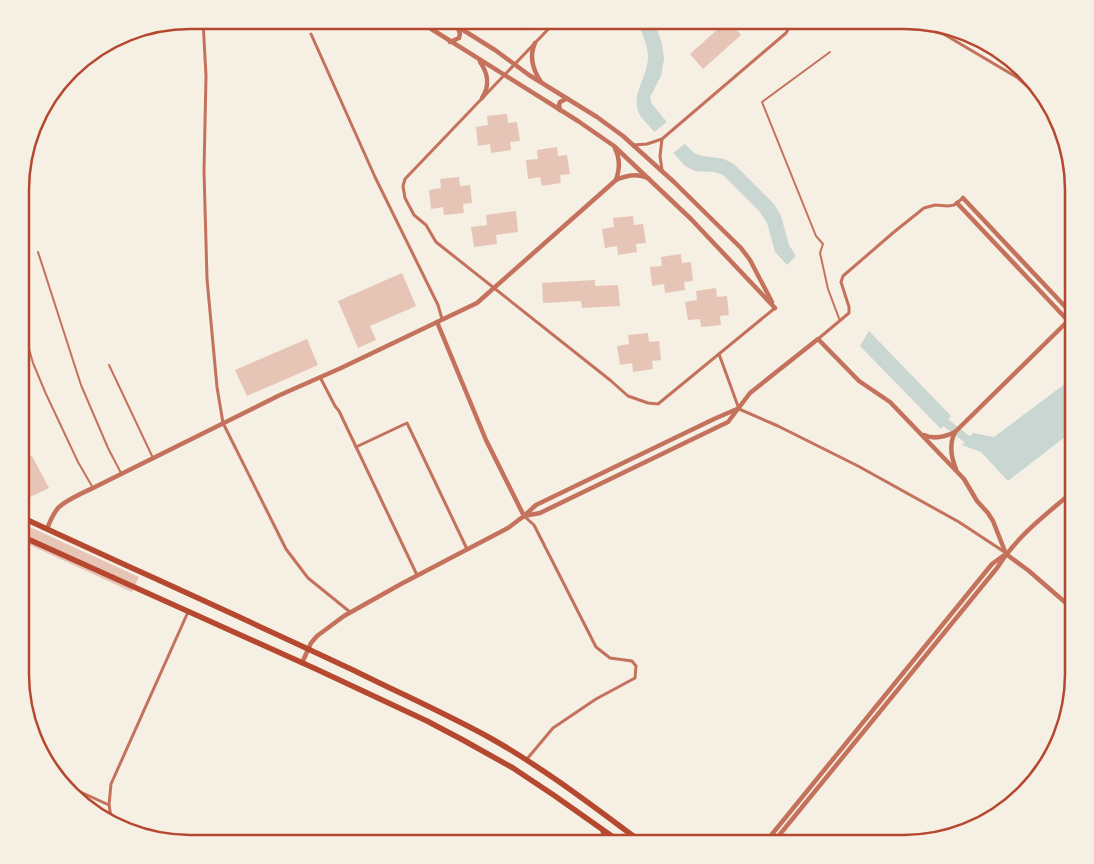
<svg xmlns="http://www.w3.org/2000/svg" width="1094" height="864" viewBox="0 0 1094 864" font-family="'Golos Text',sans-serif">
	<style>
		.water { fill: #c9d6d2 }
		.pier { fill: #f6efe4 }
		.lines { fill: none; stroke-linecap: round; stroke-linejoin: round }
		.canal { stroke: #c9d6d2; stroke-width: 8 }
		.building { fill: #e6c5b7 }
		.service { stroke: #c5725c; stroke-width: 2 }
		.minor { stroke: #c5725c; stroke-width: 3 }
		.tertiary { stroke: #c5725c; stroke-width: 4.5 }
		.secondary { stroke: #b5482f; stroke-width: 5 }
		.primary { stroke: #b5482f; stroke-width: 5.5 }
		.rim { fill: none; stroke: #b5482f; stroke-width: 2.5 }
	</style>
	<rect width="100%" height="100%" fill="#f6efe4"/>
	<!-- water -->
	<g class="water">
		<path d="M637 20H654L662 44 664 59 661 76 650 97 652 104 686 145 694 153 703 156 724 159 734 164 774 204 781 216 789 245 796 256 787 265 775 252 767 223 759 211 723 175 715 172 695 171 685 166 641 117C628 95 648 79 648 57 648 45 641 32 637 20Z"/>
		<path d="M869 331 951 416 941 429 860 346Z"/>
		<path d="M1074 377V430L1008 481 981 452 962 445 973 433 994 437Z"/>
	</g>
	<!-- pier -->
	<path class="pier" d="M669 120 687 142 671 155 652 134Z"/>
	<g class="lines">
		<!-- canal -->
		<path class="canal" d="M939 415 946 423 972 443 974 444"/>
	</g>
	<!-- building -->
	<g class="building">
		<path d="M511 20H532L523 31Z"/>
		<path d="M728 20 741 35 703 69 690 54Z"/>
		<path d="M507 114 508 123 517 122 520 141 510 142 511 150 491 153 490 144 478 146 476 127 488 125 487 116Z"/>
		<path d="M557 147 558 156 567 155 570 174 560 175 561 183 542 186 540 177 528 179 526 160 538 159 537 150Z"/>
		<path d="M459 177 460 186 470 185 472 203 463 204 464 213 444 215 443 207 431 209 429 190 441 188 440 179Z"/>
		<path d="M516 211 518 232 496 235 497 244 474 247 471 227 487 225 486 215Z"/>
		<path d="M633 216 634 225 643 224 646 243 636 244 637 252 618 255 617 246 605 248 602 229 614 227 613 218Z"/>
		<path d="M681 254 682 263 691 262 693 281 684 282 685 290 665 293 664 284 652 286 650 267 662 266 661 257Z"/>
		<path d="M402 273 416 306 370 326 376 340 358 348 338 301Z"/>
		<path d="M595 280V286L618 285 620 306 582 308 581 301 543 303 542 283Z"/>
		<path d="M716 288 717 297 727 296 729 315 720 316 721 325 701 327 700 319 688 320 685 302 697 300 696 291Z"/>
		<path d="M648 333 649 342 659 341 661 360 652 361 653 369 633 372 632 363 620 365 617 346 629 344 628 335Z"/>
		<path d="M307 339 318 365 247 396 235 370Z"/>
		<path d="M32 456 49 488 30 497H21V461Z"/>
		<path d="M21 523 139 577 132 592 21 541Z"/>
	</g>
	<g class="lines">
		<!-- service -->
		<g class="service">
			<path d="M830 52 762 102 816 236 823 244 820 253 828 289 840 321"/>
			<path d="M38 252 81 385 108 448 121 473"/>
			<path d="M21 321 33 363 46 394 78 462 93 488"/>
			<path d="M109 365 153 458"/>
		</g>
		<!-- minor -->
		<g class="minor">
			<path d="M203 20 206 76 204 171 207 279 217 387 223 423 286 549 308 578 350 612"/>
			<path d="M557 20 405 179 403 186 405 198 414 215 426 225 436 242 610 380 628 396 648 403 658 404 775 308"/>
			<path d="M925 23 1018 78 1043 100"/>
			<path d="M311 34 375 177 438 305 442 319"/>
			<path d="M634 145 647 144 662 139 786 33 790 26 787 20"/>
			<path d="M662 170 660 156 662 139"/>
			<path d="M818 339 849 313V307L841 282 843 276 894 232 924 208 935 205 948 206 954 205 963 198"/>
			<path d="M719 354 739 409 778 426 858 466 959 522 1006 553"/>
			<path d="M320 377 335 406 339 411 417 575"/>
			<path d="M356 447 407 423 467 549"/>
			<path d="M524 516 534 525 596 647 610 658 632 661 636 666 635 678 596 699 553 728 527 759"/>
			<path d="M65 785 109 805"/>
			<path d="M112 823 109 805 111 784 188 612"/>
		</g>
		<!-- tertiary -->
		<g class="tertiary">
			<path d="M417 20 578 121 614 146 691 219 775 308"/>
			<path d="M447 20 495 50 529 75 597 117 623 136 674 182 741 248 750 260 772 302"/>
			<path d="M450 42 459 38 460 34 458 28"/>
			<path d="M535 43C529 56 533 70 541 82"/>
			<path d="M480 62C488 73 490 86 482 98"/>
			<path d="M560 110 559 105 560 102 566 99"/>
			<path d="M615 148C620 159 620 168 616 180"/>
			<path d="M963 198 1074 316"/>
			<path d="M957 203 1074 327"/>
			<path d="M437 322 486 440 524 516"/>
			<path d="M955 432C949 444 951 457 956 469"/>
			<path d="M924 435C935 440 945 437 955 432L1073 316"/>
			<path d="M524 516 540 513 728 422 750 393 818 339 859 381 890 402 964 479 977 501 988 513 993 521 1006 554"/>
			<path d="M47 529C50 521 53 514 58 508 66 500 82 493 93 488L280 395 341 368 477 303 616 180C627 175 637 173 648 178"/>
			<path d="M1006 554 1029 571 1074 610"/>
			<path d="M302 663 311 643 317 636 344 616 401 584 508 528 524 516 536 505 714 419 737 409"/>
			<path d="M764 844 992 564 1003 556"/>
			<path d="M772 844 997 568C1017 536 1045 515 1074 491"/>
		</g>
		<!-- secondary -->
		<path class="secondary" d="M603 832 615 844"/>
		<!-- primary -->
		<g class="primary">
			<path d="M21 517C131 568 243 618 353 670 399 693 447 714 492 739 545 769 594 807 644 844"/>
			<path d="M21 536 316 669 427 721 463 740 513 768 555 796 623 844"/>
		</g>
	</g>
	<!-- crop -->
	<path d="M0 0H1094V864H0ZM190 29H904A161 161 0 0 1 1065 190V674A161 161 0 0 1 904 835H190A161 161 0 0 1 29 674V190A161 161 0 0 1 190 29Z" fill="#f6efe4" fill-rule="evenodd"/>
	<path class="rim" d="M190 29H904A161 161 0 0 1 1065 190V674A161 161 0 0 1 904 835H190A161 161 0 0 1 29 674V190A161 161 0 0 1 190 29Z"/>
</svg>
